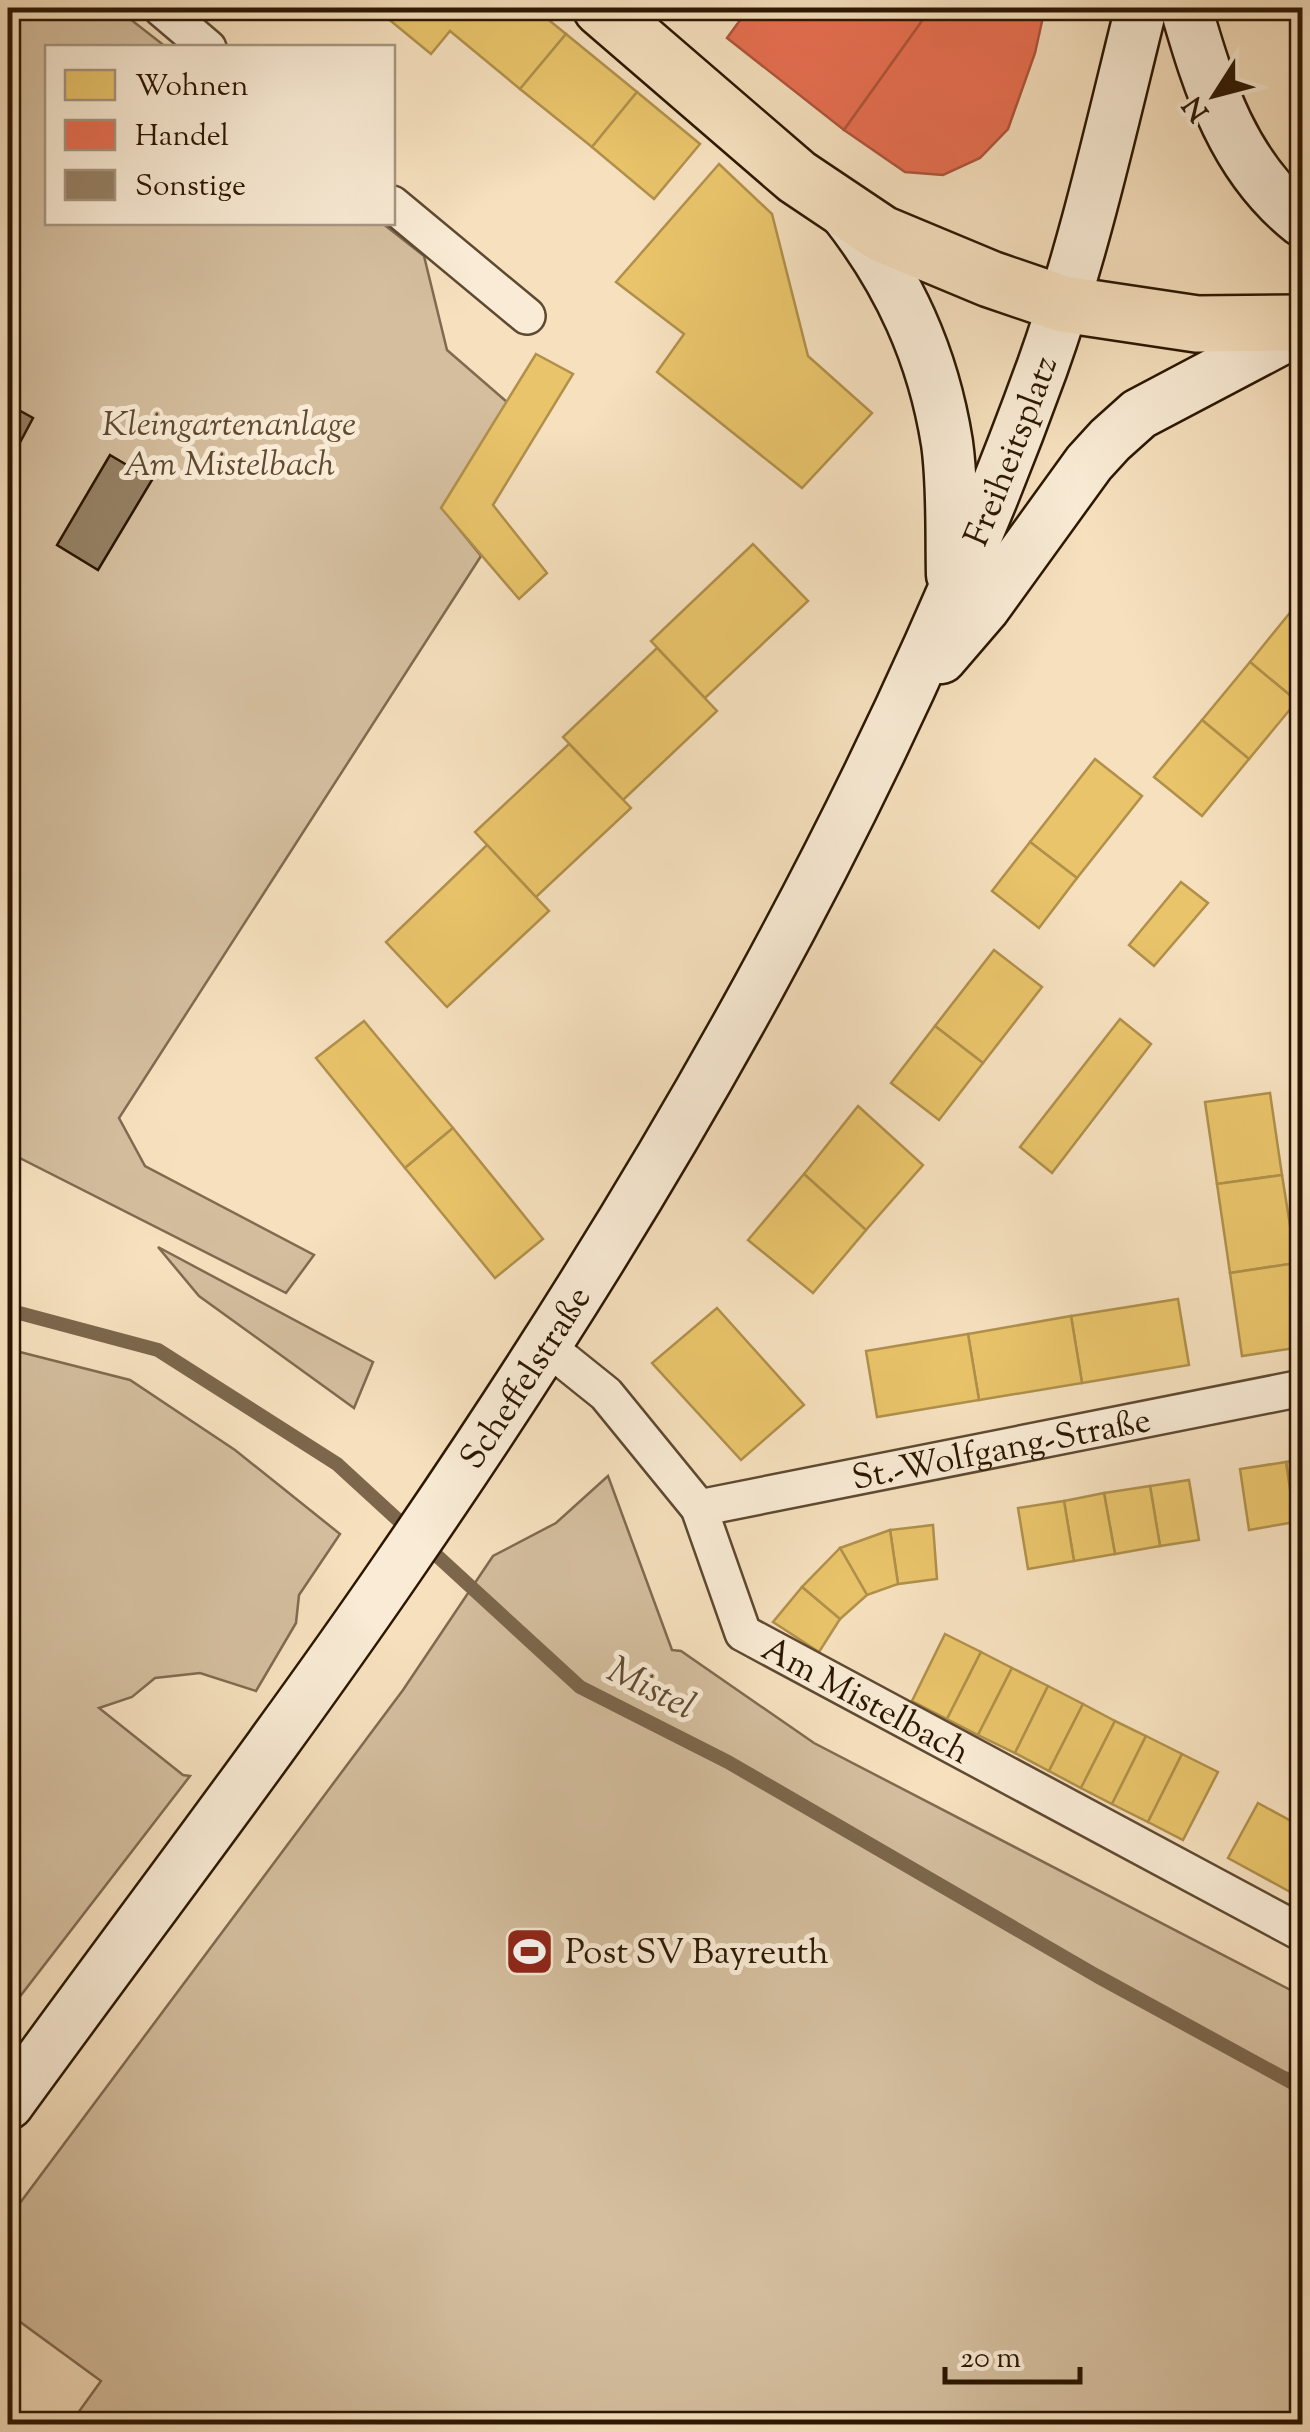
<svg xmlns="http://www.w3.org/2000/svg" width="1310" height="2432" viewBox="0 0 1310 2432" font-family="'Sorts Mill Goudy',serif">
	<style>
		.green { fill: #d4be9e; stroke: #806a50; stroke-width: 2.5 }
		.homes { fill: #e9c46a; stroke: #b0904b; stroke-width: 2.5 }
		.shops { fill: #e76f51; stroke: #af5539; stroke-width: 2.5 }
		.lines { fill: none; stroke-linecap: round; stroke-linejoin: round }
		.stream { stroke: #7c674c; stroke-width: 14 }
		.building { fill: #958064; stroke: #2c1702; stroke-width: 2.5 }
		.minor-casing { stroke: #5e4931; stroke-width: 40 }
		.secondary-casing { stroke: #2c1702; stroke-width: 55 }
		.primary-casing { stroke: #2c1702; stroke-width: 60 }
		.minor { stroke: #f9ebd5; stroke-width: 35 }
		.secondary { stroke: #f9ebd5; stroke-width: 50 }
		.primary { stroke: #f6e0be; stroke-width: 55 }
		.labels { text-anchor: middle; stroke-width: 10; stroke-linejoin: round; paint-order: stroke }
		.park-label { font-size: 35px; font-style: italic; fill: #5e4931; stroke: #f9ebd5 }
		.street-label { font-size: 35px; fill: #2c1702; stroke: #f9ebd5 }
		.poi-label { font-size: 35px; fill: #2c1702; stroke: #f9ebd5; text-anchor: start }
		.water-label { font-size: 38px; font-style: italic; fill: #614c34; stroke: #f9ebd5 }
	</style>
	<rect width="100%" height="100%" fill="#f6e0be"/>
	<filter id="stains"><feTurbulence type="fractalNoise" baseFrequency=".002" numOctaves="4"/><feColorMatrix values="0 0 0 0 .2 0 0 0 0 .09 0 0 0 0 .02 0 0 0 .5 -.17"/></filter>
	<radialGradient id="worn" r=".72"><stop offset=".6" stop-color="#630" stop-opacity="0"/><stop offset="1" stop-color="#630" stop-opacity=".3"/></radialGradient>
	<!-- green -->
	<g class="green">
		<path d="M8 8H116L166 47 48 48V222L382 223 424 256 447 350 507 402 442 508 481 556 119 1118 145 1166 314 1255 286 1293 8 1152Z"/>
		<path d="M158 1247 373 1362 354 1408 199 1296Z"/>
		<path d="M8 1349 130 1380 235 1450 340 1534 299 1595 296 1623 256 1691 200 1673 155 1678 132 1697 99 1708 183 1775 190 1776 8 2012Z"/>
		<path d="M608 1476 672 1650 681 1651 814 1743 1302 1996V2074L1274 2072 1302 2097V2424H70L101 2381 8 2313V2219L403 1690 493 1556 556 1523Z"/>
	</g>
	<!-- homes -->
	<g class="homes">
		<path d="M375 8H534L566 34 520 89 450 31 431 54Z"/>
		<path d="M566 34 637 92 592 147 520 89Z"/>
		<path d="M637 92 700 144 654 199 592 147Z"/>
		<path d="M719 164 772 214 808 356 872 413 802 488 657 372 684 334 616 282Z"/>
		<path d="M536 354 573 374 493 505 547 573 519 599 441 508Z"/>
		<path d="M753 544 808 601 705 698 651 641Z"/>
		<path d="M1297 604 1302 609V694L1297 701 1250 662Z"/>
		<path d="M657 648 717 711 623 800 563 737Z"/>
		<path d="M1250 662 1297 701 1249 759 1202 720Z"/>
		<path d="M1202 720 1249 759 1202 816 1154 777Z"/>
		<path d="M569 744 631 808 536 897 475 832Z"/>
		<path d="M1095 759 1142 796 1077 878 1030 842Z"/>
		<path d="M1030 842 1077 878 1039 928 992 891Z"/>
		<path d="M487 845 549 911 447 1007 386 942Z"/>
		<path d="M1181 882 1208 903 1154 966 1129 945Z"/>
		<path d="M994 950 1042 987 983 1063 935 1026Z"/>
		<path d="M1120 1019 1151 1044 1052 1173 1020 1147Z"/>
		<path d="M364 1021 453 1128 405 1168 316 1058Z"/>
		<path d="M935 1026 983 1063 939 1120 891 1083Z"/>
		<path d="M1270 1093 1282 1175 1217 1184 1205 1102Z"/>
		<path d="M858 1106 923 1165 866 1230 804 1174Z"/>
		<path d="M453 1128 543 1239 495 1278 405 1168Z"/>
		<path d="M804 1174 866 1230 813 1293 748 1240Z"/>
		<path d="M1282 1175 1296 1263 1230 1273 1217 1184Z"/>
		<path d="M1296 1263 1302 1310V1347L1242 1356 1230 1273Z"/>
		<path d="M1178 1299 1189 1365 1082 1383 1071 1316Z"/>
		<path d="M717 1308 804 1405 741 1460 652 1363Z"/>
		<path d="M1071 1316 1082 1383 979 1400 968 1334Z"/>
		<path d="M968 1334 979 1400 877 1417 866 1351Z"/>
		<path d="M1302 1459V1521L1295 1522 1286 1462Z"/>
		<path d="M1286 1462 1295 1522 1249 1530 1240 1469Z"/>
		<path d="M1189 1480 1199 1540 1160 1546 1150 1486Z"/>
		<path d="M1150 1486 1160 1546 1115 1554 1104 1493Z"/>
		<path d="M1104 1493 1115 1554 1074 1561 1064 1501Z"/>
		<path d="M1064 1501 1074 1561 1028 1569 1018 1508Z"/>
		<path d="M933 1525 937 1579 898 1584 890 1530Z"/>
		<path d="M890 1530 898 1584 867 1595 840 1548Z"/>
		<path d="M840 1548 867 1595 840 1619 802 1587Z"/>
		<path d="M802 1587 840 1619 819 1652 773 1622Z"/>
		<path d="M945 1634 981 1652 947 1719 912 1701Z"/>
		<path d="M981 1652 1012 1668 978 1735 947 1719Z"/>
		<path d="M1012 1668 1048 1686 1015 1753 978 1735Z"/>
		<path d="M1048 1686 1083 1704 1049 1771 1015 1753Z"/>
		<path d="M1083 1704 1115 1721 1081 1788 1049 1771Z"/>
		<path d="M1115 1721 1146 1736 1112 1804 1081 1788Z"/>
		<path d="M1146 1736 1182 1754 1148 1822 1112 1804Z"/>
		<path d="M1182 1754 1218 1772 1183 1840 1148 1822Z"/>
		<path d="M1258 1803 1302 1827V1878L1294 1894 1228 1858Z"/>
	</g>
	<!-- shops -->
	<g class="shops">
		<path d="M749 8H925L922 21 844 130 727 38Z"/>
		<path d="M925 8H1045L1035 53 1008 129 980 158 943 175 905 172 844 130 922 21Z"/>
	</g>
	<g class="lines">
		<!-- stream -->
		<path class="stream" d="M8 1310 158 1350 337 1464 580 1687 728 1762 1097 1976 1302 2088"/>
	</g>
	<!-- building -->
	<g class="building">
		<path d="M8 404 33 418 8 465Z"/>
		<path d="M110 455 152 480 98 570 57 545Z"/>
	</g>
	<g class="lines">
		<defs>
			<g id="minor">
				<path d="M161 8 208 48"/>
				<path d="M392 204 527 316"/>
				<path id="s1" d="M545 1345 606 1394 699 1508 743 1633 1302 1933"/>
				<path id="s2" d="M699 1508 1302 1388"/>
			</g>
			<g id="secondary">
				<path d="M1186 8C1209 88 1234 167 1302 221"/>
				<path d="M844 211C899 281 933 355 947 443 953 486 951 532 952 575"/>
				<path d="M941 658 984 608 1089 463 1110 440 1139 414 1302 328"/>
				<path id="s3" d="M8 2104C138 1925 273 1749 398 1567 655 1194 887 795 1042 368 1084 251 1111 128 1141 8"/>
			</g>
			<path id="primary" d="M601 8 797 177 882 234 990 279 1063 304 1197 324 1302 323"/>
		</defs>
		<!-- minor casing -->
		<use href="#minor" class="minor-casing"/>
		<!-- secondary casing -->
		<use href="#secondary" class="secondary-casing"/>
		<!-- primary casing -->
		<use href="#primary" class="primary-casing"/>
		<!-- minor -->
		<use href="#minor" class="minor"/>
		<!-- secondary -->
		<use href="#secondary" class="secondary"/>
		<!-- primary -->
		<use href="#primary" class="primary"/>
	</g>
	<!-- icons -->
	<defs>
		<symbol id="stadium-square" viewBox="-11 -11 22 22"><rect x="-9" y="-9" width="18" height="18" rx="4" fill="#8f2418" stroke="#f9ebd5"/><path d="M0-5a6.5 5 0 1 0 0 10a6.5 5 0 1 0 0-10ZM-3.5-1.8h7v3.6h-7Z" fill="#fff"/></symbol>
	</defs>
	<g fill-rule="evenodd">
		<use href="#stadium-square" x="502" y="1924" width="55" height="55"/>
	</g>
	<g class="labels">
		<!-- park labels -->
		<g class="park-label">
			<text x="229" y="435">Kleingartenanlage<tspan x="229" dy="40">Am Mistelbach</tspan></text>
		</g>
		<!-- street labels -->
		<g class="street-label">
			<text dy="12" stroke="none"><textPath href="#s3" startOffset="1940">Freiheitsplatz</textPath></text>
			<text dy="12" stroke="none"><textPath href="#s3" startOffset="892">Scheffelstraße</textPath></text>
			<text dy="12" stroke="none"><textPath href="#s2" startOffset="308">St.-Wolfgang-Straße</textPath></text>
			<text dy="12" stroke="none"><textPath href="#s1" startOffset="498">Am Mistelbach</textPath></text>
		</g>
		<!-- poi labels -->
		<g class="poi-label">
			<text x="565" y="1963">Post SV Bayreuth</text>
		</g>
		<!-- water labels -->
		<g class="water-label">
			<text transform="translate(652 1687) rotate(27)" y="13">Mistel</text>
		</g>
	</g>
	<!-- margin -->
	<rect width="1310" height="2432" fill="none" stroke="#f6e0be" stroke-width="40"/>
	<rect x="10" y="10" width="1290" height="2412" fill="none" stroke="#2c1702" stroke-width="5"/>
	<rect x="20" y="20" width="1270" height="2392" fill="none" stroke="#2c1702" stroke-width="2.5"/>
	<!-- legend -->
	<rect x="45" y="45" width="350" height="180" fill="#f9ebd5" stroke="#a79681" stroke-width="2.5"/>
	<rect x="65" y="70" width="50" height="30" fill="#e9c46a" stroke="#a79681" stroke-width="2.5"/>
	<text x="135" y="95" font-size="30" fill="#2c1702">Wohnen</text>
	<rect x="65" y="120" width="50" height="30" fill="#e76f51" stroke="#a79681" stroke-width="2.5"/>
	<text x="135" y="145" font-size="30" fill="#2c1702">Handel</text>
	<rect x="65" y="170" width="50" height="30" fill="#958064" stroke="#a79681" stroke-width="2.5"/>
	<text x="135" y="195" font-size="30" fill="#2c1702">Sonstige</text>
	<!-- north arrow -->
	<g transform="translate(1215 95) rotate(234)" stroke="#f9ebd5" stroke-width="8" paint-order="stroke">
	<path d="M0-8L18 38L0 25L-18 38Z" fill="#2c1702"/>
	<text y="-15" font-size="28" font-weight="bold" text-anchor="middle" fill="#2c1702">N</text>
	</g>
	<!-- scale -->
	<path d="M945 2367v15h135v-15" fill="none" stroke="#2c1702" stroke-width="5"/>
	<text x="960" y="2367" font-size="30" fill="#2c1702" stroke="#f9ebd5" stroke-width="8" paint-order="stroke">20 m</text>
	<rect width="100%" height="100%" filter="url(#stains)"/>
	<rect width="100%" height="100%" fill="url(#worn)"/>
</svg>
